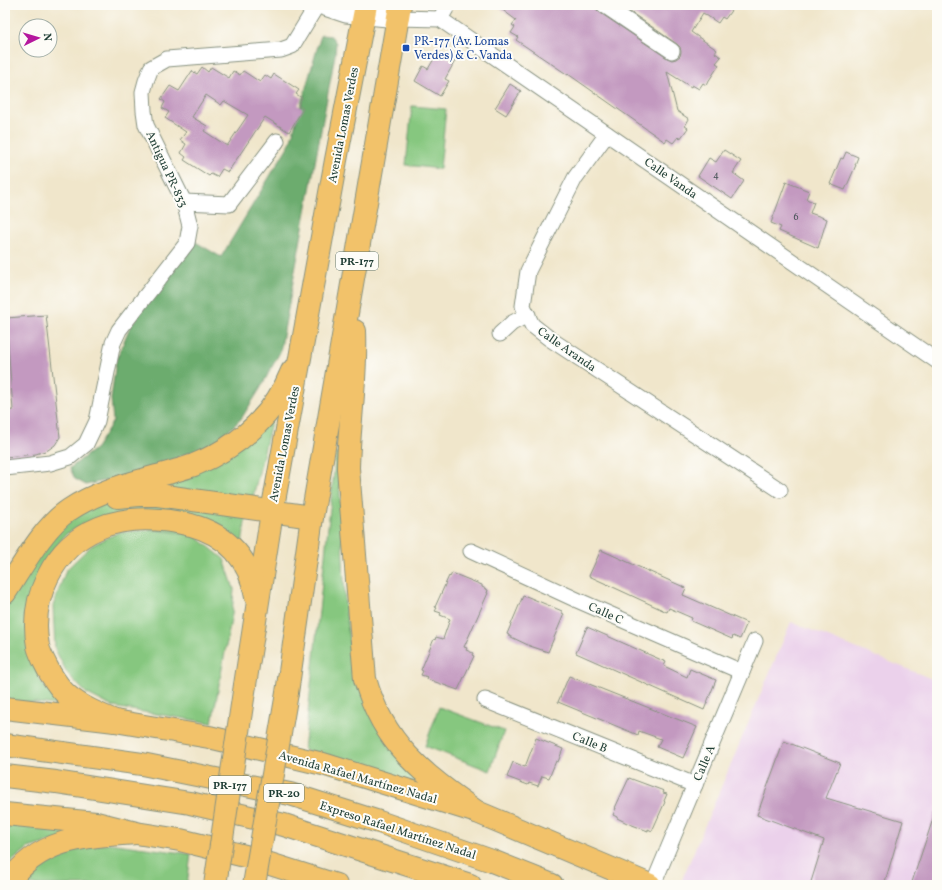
<svg xmlns="http://www.w3.org/2000/svg" width="942" height="890" viewBox="0 0 942 890" font-family="Vollkorn,serif">
	<style>
		.built { fill: #ebd1eb }
		.green { fill: #86c77f; stroke: #52825a }
		.forest { fill: #6cac6e; stroke: #467451 }
		.building { fill: #c399c0; fill-rule: evenodd }
		.lines { fill: none; stroke-linecap: round; stroke-linejoin: round }
		.minor-casing { stroke: #889280; stroke-width: 17 }
		.tertiary-casing { stroke: #889280; stroke-width: 21 }
		.primary-casing { stroke: #889280; stroke-width: 24 }
		.trunk-casing { stroke: #889280; stroke-width: 24 }
		.motorway-casing { stroke: #889280; stroke-width: 24 }
		.minor { stroke: #fff; stroke-width: 15 }
		.tertiary { stroke: #fff; stroke-width: 19 }
		.primary { stroke: #f2c26a; stroke-width: 22 }
		.trunk { stroke: #f2c26a; stroke-width: 22 }
		.motorway { stroke: #f2c26a; stroke-width: 22 }
		.trunk-bridge-casing { stroke: #889280; stroke-width: 24; stroke-linecap: butt }
		.trunk-bridge { stroke: #f2c26a; stroke-width: 22 }
		.transit-dot { fill: #1a4fb4; stroke: #fdfcf7; stroke-width: 1.5 }
		.labels { text-anchor: middle; stroke-width: 4; stroke-linejoin: round; paint-order: stroke }
		.number-label { font-size: 10px; fill: #485457 }
		.shield { fill: #fdfcf7; stroke: #62766e; stroke-width: 1 }
		.shield-label { font-size: 11px; font-weight: bold; fill: #1f3d34 }
		.transit-label { font-size: 12px; fill: #164399; stroke: #fdfcf7; text-anchor: start }
		.street-label { font-size: 12px; fill: #1f3d34; stroke: #fdfcf7 }
	</style>
	<rect width="100%" height="100%" fill="#fdfcf7"/>
	<filter id="ink" filterUnits="userSpaceOnUse"><feTurbulence type="fractalNoise" baseFrequency=".025" numOctaves="2"/><feDisplacementMap in="SourceGraphic" scale="8" xChannelSelector="R" yChannelSelector="G"/><feConvolveMatrix kernelMatrix="1 2 1 2 8 2 1 2 1" color-interpolation-filters="sRGB"/></filter>
	<filter id="wash" filterUnits="userSpaceOnUse"><feTurbulence type="fractalNoise" baseFrequency=".012" numOctaves="4" result="noise"/><feDisplacementMap in="SourceGraphic" scale="16" xChannelSelector="R" yChannelSelector="G"/><feGaussianBlur stdDeviation="0.9" result="paint"/><feColorMatrix in="noise" values="0 0 0 0 0 0 0 0 0 0 0 0 0 0 0 0 0 1.4 0 .05"/><feComposite in="paint" operator="in"/></filter>
	<g filter="url(#wash)">
		<rect width="100%" height="100%" fill="#f0e6cb"/>
		<!-- built -->
		<path class="built" d="M791 622 937 681V885H688L681 882Z"/>
		<!-- green -->
		<g class="green">
			<path d="M412 106 446 109 440 169 406 165Z"/>
			<path d="M273 414 252 501 140 488Z"/>
			<path d="M338 452 345 602 350 650 354 671 401 760 424 787 361 763 304 750 336 453Z"/>
			<path d="M140 500 246 515 242 545 96 518 66 534 49 556 30 646 39 679 59 705 5 700V605L23 574 61 525 92 507 115 502Z"/>
			<path d="M153 530 193 534 224 559 234 589 232 614 212 723 113 707 86 693 67 673 55 649 53 606 66 570 91 546 119 532Z"/>
			<path d="M439 707 504 731 490 771 425 746Z"/>
			<path d="M5 823 92 830 28 848 11 862 5 869Z"/>
			<path d="M108 843 191 854 187 885H19L48 855Z"/>
		</g>
		<!-- forest -->
		<path class="forest" d="M321 35 331 36 336 43 335 55 280 352 260 389 241 419 217 442 141 472 86 485 75 479 70 468 96 448 113 421 111 399 116 361 129 329 192 240 221 257 290 143Z"/>
		<g id="blocks">
			<!-- building -->
			<g class="building">
				<path d="M496 5H595L596 9 599 12 667 58 672 60 676 59 680 56 681 52 680 47 677 44 620 5H735L725 19 722 17 718 23 703 13 691 32 717 50 715 53 721 57 716 63 719 65 706 85 703 83 699 89 692 85 691 87 667 72 677 111 689 119 685 126 688 128 680 139 678 137 673 143 667 139 665 142 568 74V75L516 40 518 37 511 33 515 27 512 25 516 20Z"/>
				<path d="M438 52 455 61 445 79 449 81 440 96 415 81 423 66 428 69Z"/>
				<path d="M202 67 208 72 211 67 229 78 233 71 240 75 243 71 260 82 265 75 271 79 274 74 299 90 296 94 302 98 298 105 303 109 289 132 265 117 228 172 222 169 217 177 211 174 209 176 184 160 186 157 181 153 186 144 180 140 186 132 165 118 169 112 162 108 165 102 161 99 170 86 179 91 192 71 197 74ZM206 95 221 105 224 101 248 115 227 146 204 131 207 126 192 117Z"/>
				<path d="M510 84 521 91 506 115 495 108Z"/>
				<path d="M724 150 741 161 733 173 744 181 732 199 698 176 709 158 716 162Z"/>
				<path d="M846 152 858 157 855 165H856L845 190 830 184 841 158 843 159Z"/>
				<path d="M786 182 809 191 806 199 814 202 810 213 827 219 818 248 779 231 781 227 771 223Z"/>
				<path d="M46 315 60 437 55 445 48 450 36 454 5 457V411L13 410 6 318Z"/>
				<path d="M601 550 686 588 683 595 747 623 740 639 733 636 732 639 691 621 692 618 669 608 667 612 589 576Z"/>
				<path d="M452 573 482 585V587L488 590 487 593H488L464 647 467 648 466 650 473 653 472 655 474 656 458 690 427 679 428 677 421 675 423 671 421 670 434 639 435 640 436 637 443 639 450 619 440 615 441 613 435 611 437 608 435 607 449 576 450 577Z"/>
				<path d="M523 596 526 597V596L562 611V613L564 614 548 652 530 646 509 636V635L507 634Z"/>
				<path d="M587 627 666 662 664 666 687 677 690 669 716 680 704 710 576 653Z"/>
				<path d="M569 676 697 727 683 758 657 747 661 739 639 731 638 735 558 702Z"/>
				<path d="M536 738 563 749 558 762 556 761 549 778 542 776 538 786 529 783 528 785 507 777 513 762 525 767Z"/>
				<path d="M784 741 840 763 826 798 903 821 884 885H810L824 840 757 815Z"/>
				<path d="M629 778 664 791 663 793 667 794 664 801 665 802 652 831 648 829V831L627 823 617 818V817L613 815 616 808H615Z"/>
				<path d="M935 813H937V885H911Z"/>
			</g>
		</g>
	</g>
	<g filter="url(#ink)">
		<use href="#blocks" fill-opacity="0" stroke="#889280" stroke-width="1"/>
		<g class="lines">
			<defs>
				<g id="minor">
					<path d="M604 5 672 51"/>
					<path d="M398 18 440 19 937 361"/>
					<path d="M440 19 448 5"/>
					<path d="M607 134 575 178 528 271 523 306 532 325 550 339 780 490"/>
					<path d="M184 202 229 204 277 141"/>
					<path d="M500 334 512 323 528 315"/>
					<path d="M5 468 50 463 70 457 86 444 97 421 113 343 119 330 187 243 190 226 184 202 146 125 144 111 143 92 146 81 151 68 167 59 281 50 292 46 317 5"/>
					<path d="M471 551 577 600 742 672"/>
					<path d="M485 700 695 785"/>
					<path d="M653 885 755 641"/>
				</g>
				<path id="tertiary" d="M322 5 346 13 398 18"/>
				<g id="primary">
					<path d="M5 708 115 721 209 737 323 764 477 812 650 885"/>
					<path d="M5 814 96 823 136 833 180 840 245 856 336 885"/>
				</g>
				<g id="trunk">
					<path d="M355 331C357 377 349 423 348 468L365 679C383 744 424 775 477 812"/>
					<path d="M117 497 139 495H158L312 517"/>
					<path d="M5 593C22 567 43 527 69 510 99 490 135 482 168 473 177 470 186 468 194 465 238 447 274 416 292 371"/>
					<path d="M245 685 272 512 336 160 366 5"/>
					<path d="M287 693 312 517 400 5"/>
					<path d="M115 721C98 714 81 707 67 695 60 689 55 681 50 673 46 665 40 655 38 646 29 599 53 547 99 528 127 516 161 518 191 525 228 535 250 560 256 597"/>
					<path d="M7 885C38 838 85 836 136 833"/>
				</g>
				<g id="motorway">
					<path d="M5 745 142 764 290 794 379 822 492 861 552 885"/>
					<path d="M5 776 56 782 190 803 284 825 470 885"/>
				</g>
			</defs>
			<!-- minor casing -->
			<use href="#minor" class="minor-casing"/>
			<!-- tertiary casing -->
			<use href="#tertiary" class="tertiary-casing"/>
			<!-- primary casing -->
			<use href="#primary" class="primary-casing"/>
			<!-- trunk casing -->
			<use href="#trunk" class="trunk-casing"/>
			<!-- motorway casing -->
			<use href="#motorway" class="motorway-casing"/>
			<!-- minor -->
			<use href="#minor" class="minor"/>
			<!-- tertiary -->
			<use href="#tertiary" class="tertiary"/>
			<!-- primary -->
			<use href="#primary" class="primary"/>
			<!-- trunk -->
			<use href="#trunk" class="trunk"/>
			<!-- motorway -->
			<use href="#motorway" class="motorway"/>
			<defs>
				<g id="trunk-bridge">
					<path d="M215 885 245 685"/>
					<path d="M254 885 287 693"/>
				</g>
			</defs>
			<!-- trunk-bridge casing -->
			<use href="#trunk-bridge" class="trunk-bridge-casing"/>
			<!-- trunk-bridge -->
			<use href="#trunk-bridge" class="trunk-bridge"/>
		</g>
	</g>
	<!-- markers -->
	<rect class="transit-dot" x="402" y="44" width="8" height="8" rx="2"/>
	<g class="labels">
		<!-- number labels -->
		<g class="number-label">
			<text x="716" y="178">4</text>
			<text x="796" y="220">6</text>
		</g>
		<!-- shield labels -->
		<g class="shield">
			<rect x="336" y="252" width="42" height="18" rx="3"/>
			<rect x="209" y="776" width="42" height="18" rx="3"/>
			<rect x="264" y="784" width="40" height="18" rx="3"/>
		</g>
		<g class="shield-label">
			<text x="357" y="265">PR-177</text>
			<text x="230" y="789">PR-177</text>
			<text x="284" y="797">PR-20</text>
		</g>
		<!-- transit labels -->
		<g class="transit-label">
			<text x="414" y="45">PR-177 (Av. Lomas<tspan x="414" dy="14">Verdes) &amp; C. Vanda</tspan></text>
		</g>
		<!-- street labels -->
		<g class="street-label">
			<text transform="translate(343 125) rotate(-79)" y="4">Avenida Lomas Verdes</text>
			<text transform="translate(167 169) rotate(65)" y="4">Antigua PR-833</text>
			<text transform="translate(671 178) rotate(35)" y="4">Calle Vanda</text>
			<text transform="translate(567 349) rotate(35)" y="4">Calle Aranda</text>
			<text transform="translate(284 444) rotate(-79)" y="4">Avenida Lomas Verdes</text>
			<text transform="translate(606 613) rotate(24)" y="4">Calle C</text>
			<text transform="translate(590 742) rotate(22)" y="4">Calle B</text>
			<text transform="translate(704 763) rotate(-67)" y="4">Calle A</text>
			<text transform="translate(358 777) rotate(16)" y="4">Avenida Rafael Martínez Nadal</text>
			<text transform="translate(398 830) rotate(18)" y="4">Expreso Rafael Martínez Nadal</text>
		</g>
	</g>
	<!-- margin -->
	<rect width="942" height="890" fill="none" stroke="#fdfcf7" stroke-width="20"/>
	<!-- north arrow -->
	<g transform="translate(38 38) rotate(85)"><circle r="19" fill="#fdfcf7" stroke="#a4b0a9"/>
	<path d="M0-3L7 15L0 10L-7 15Z" fill="#b5179e"/>
	<text y="-6" font-size="11" font-weight="bold" text-anchor="middle" fill="#1f3d34">N</text>
	</g>
</svg>
